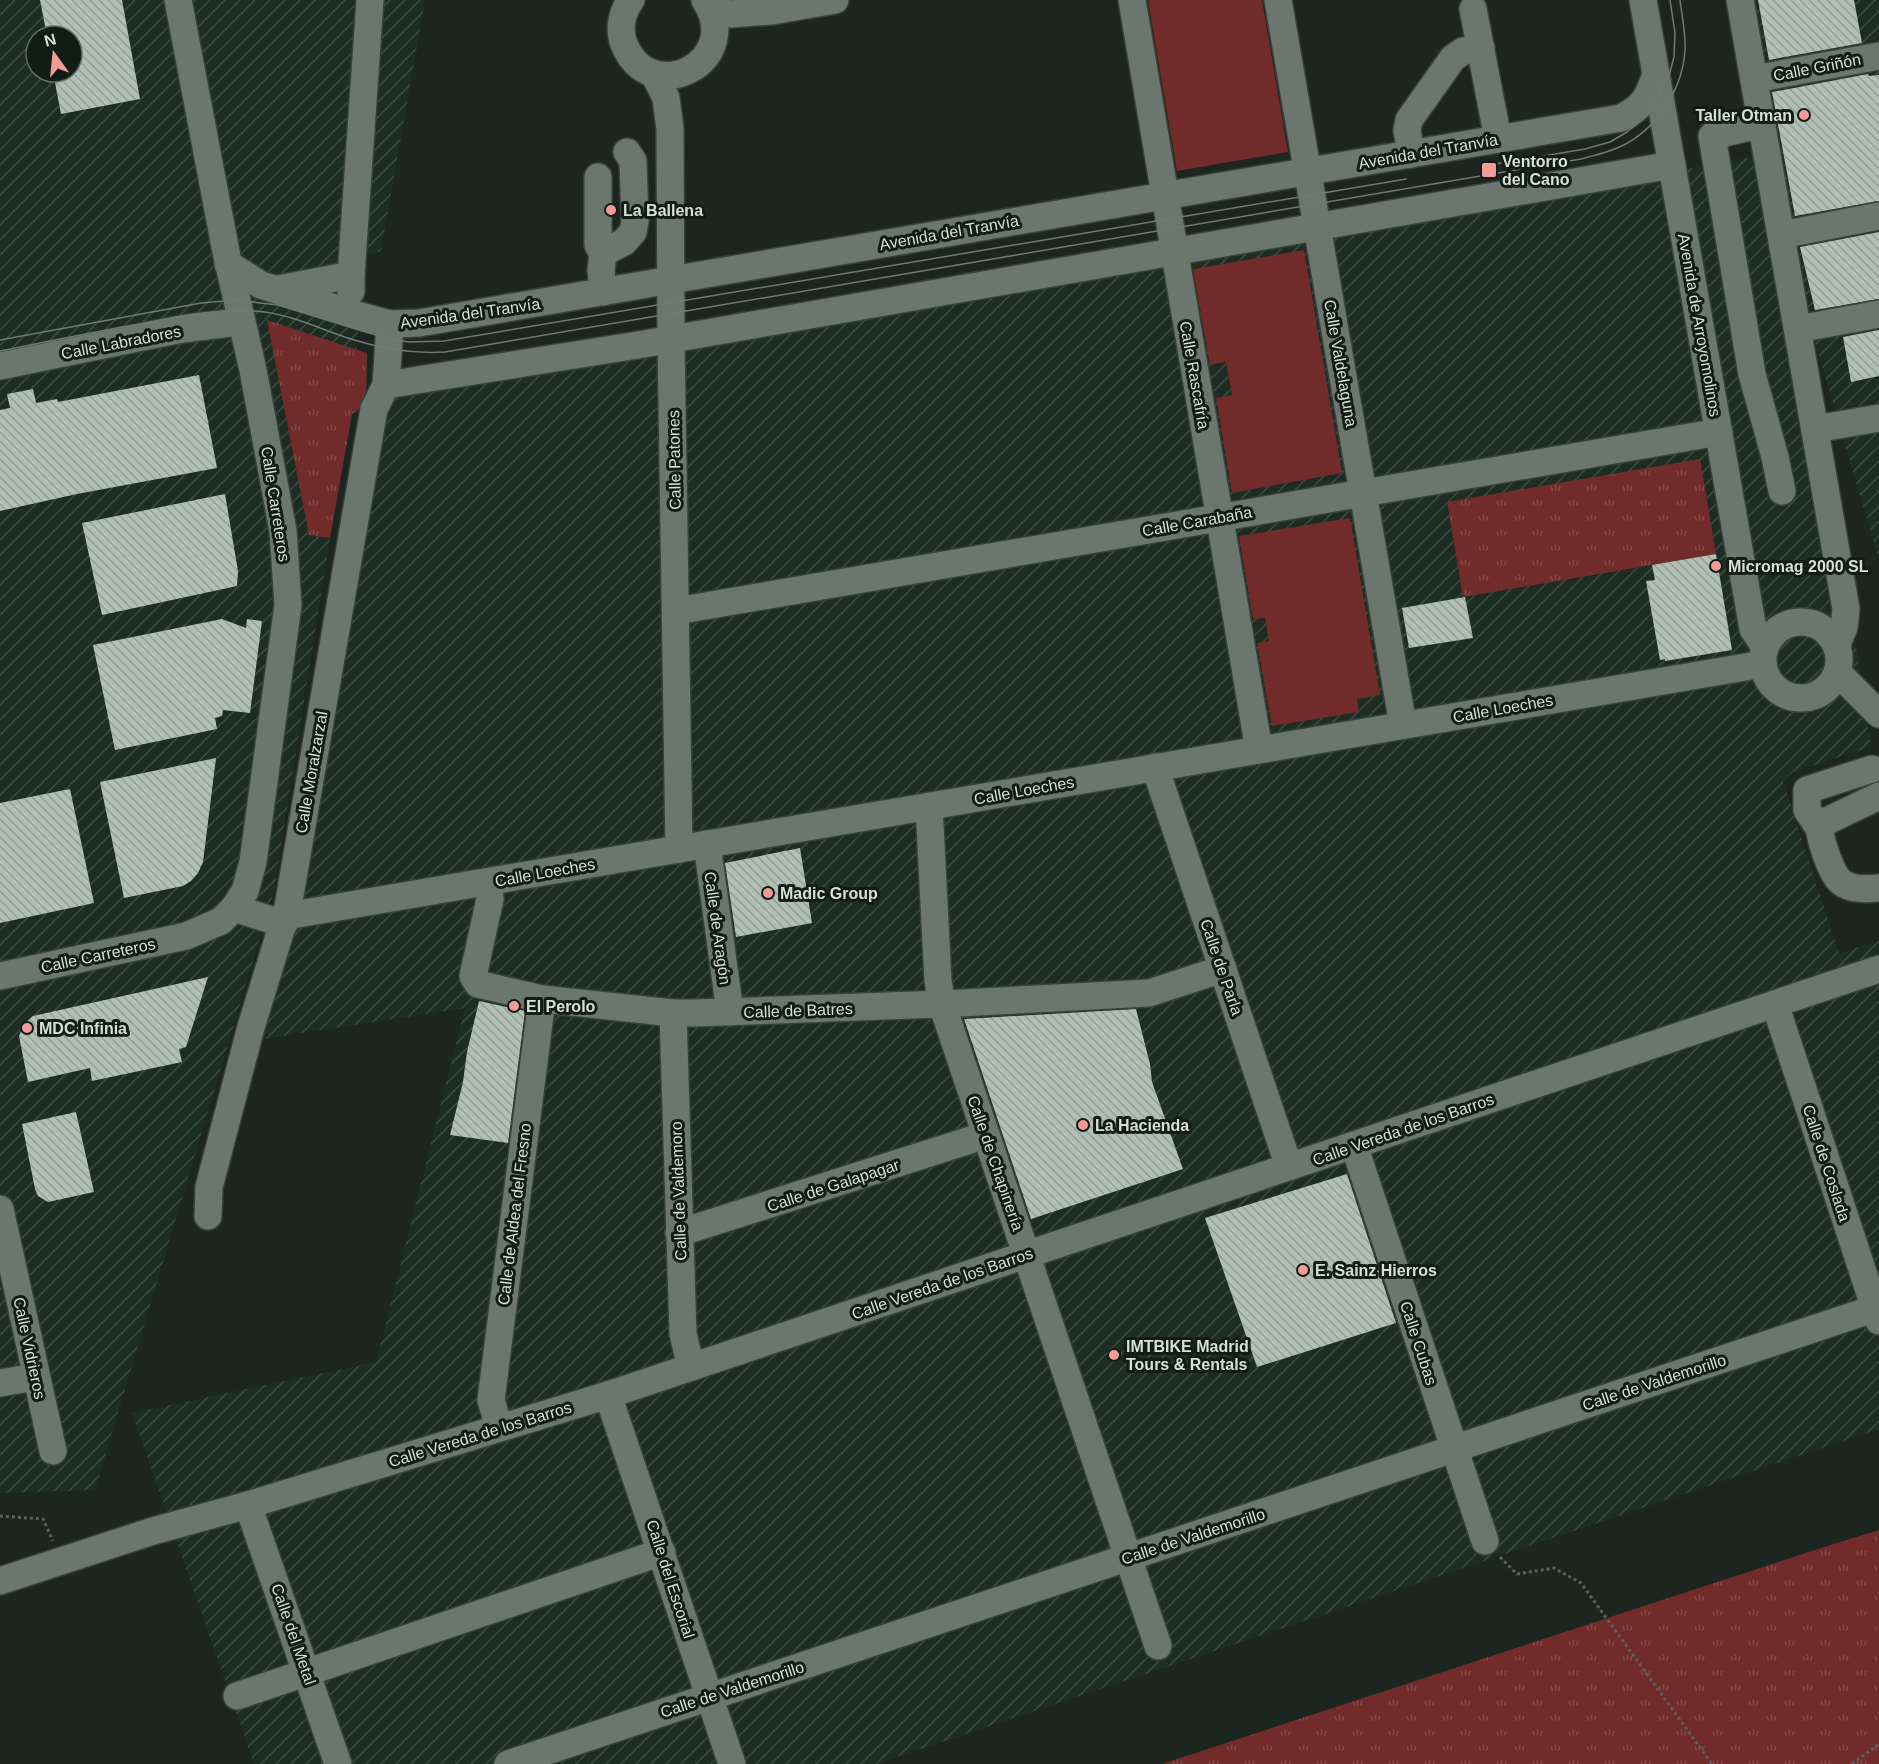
<svg xmlns="http://www.w3.org/2000/svg" width="1879" height="1764" viewBox="0 0 1879 1764" font-family="Helvetica,sans-serif">
	<style>
		.industrial { fill: url(#industrial-furrows); fill-rule: evenodd }
		.grass { fill: url(#grass-tufts) }
		.park { fill: #702b2a }
		.building { fill: url(#building-back-hatch) }
		.lines { fill: none; stroke-linecap: round; stroke-linejoin: round }
		.minor-casing { stroke: #38403b; stroke-width: 30 }
		.path { stroke: #5a625c; stroke-width: 3; stroke-dasharray: 3 3; stroke-linecap: butt }
		.minor { stroke: #6a766e; stroke-width: 27 }
		.tram { stroke: #717973; stroke-width: 1.5 }
		.poi-dot { fill: #f59b96; stroke: #121c16; stroke-width: 2 }
		.labels { text-anchor: middle; stroke-width: 6; stroke-linejoin: round; paint-order: stroke }
		.street-label { font-size: 16px; fill: #d8dfda; stroke: #121c16 }
		.poi-label { font-size: 16px; font-weight: bold; fill: #d8dfda; stroke: #121c16; text-anchor: start }
	</style>
	<defs>
		<pattern id="industrial-furrows" width="10" height="10" patternUnits="userSpaceOnUse" patternTransform="scale(1.5)"><rect width="10" height="10" fill="#1d2d23"/><path d="M-1 1l2-2M0 10L10 0M9 11l2-2" fill="none" stroke="#3d4b42"/></pattern>
		<pattern id="grass-tufts" width="24" height="20" patternUnits="userSpaceOnUse" patternTransform="scale(1.5)"><rect width="24" height="20" fill="#702b2a"/><path d="M3 7l-1-3M5 7V3M7 7l1-3M15 17l-1-3M17 17v-4M19 17l1-3" fill="none" stroke="#844948"/></pattern>
		<pattern id="building-back-hatch" width="6" height="6" patternUnits="userSpaceOnUse" patternTransform="scale(1.5)"><rect width="6" height="6" fill="#b2bfb6"/><path d="M-1 5l2 2M0 0l6 6M5-1l2 2" fill="none" stroke="#96a099"/></pattern>
	</defs>
	<rect width="100%" height="100%" fill="#1c251f"/>
	<!-- industrial -->
	<g class="industrial">
		<path d="M0 0H425L381 251 363 256 352 414 330 538 274 891 95 1490 0 1493ZM36 36H72V72H36Z"/>
		<path d="M1753 0H1879V560L1811 329Z"/>
		<path d="M1773 153 1827 450 1871 747 1793 772 1783 781 1839 953 1879 941V1429L876 1764H254L132 1413 376 1362 465 1008 256 1040 391 397 1166 266Z"/>
	</g>
	<!-- grass -->
	<g class="grass">
		<path d="M267 320 367 353 366 405 352 414 330 538 309 535Z"/>
		<path d="M1700 459 1716 554 1463 597 1447 502Z"/>
		<path d="M1879 1530V1764H1162L1824 1547Z"/>
	</g>
	<!-- park -->
	<g class="park">
		<path d="M1148 0H1262L1288 152 1177 171Z"/>
		<path d="M1304 250 1342 473 1232 493 1216 398 1232 395 1226 362 1210 365 1193 269Z"/>
		<path d="M1350 518 1380 695 1357 699 1359 712 1272 726 1257 643 1269 641 1265 618 1253 619 1239 536Z"/>
	</g>
	<!-- building -->
	<g class="building">
		<path d="M40 0H122L140 99 61 114 53 72H72V36H47Z"/>
		<path d="M1758 0H1854L1862 43 1769 60Z"/>
		<path d="M1868 74 1869 76 1879 75V201L1795 216 1772 92Z"/>
		<path d="M1879 232V299L1815 310 1800 247Z"/>
		<path d="M1879 330V376L1851 382 1843 337Z"/>
		<path d="M199 375 217 468 77 494 0 511V410L10 408 7 394 33 389 36 403 57 399 58 402Z"/>
		<path d="M225 494 238 571 237 586 102 615 82 523Z"/>
		<path d="M1716 554 1732 650 1665 661V659L1660 660 1646 581 1655 580 1652 565Z"/>
		<path d="M1465 597 1473 638 1409 648 1402 608Z"/>
		<path d="M222 619 246 628 247 619 262 621 250 713 223 710 222 716 215 718 217 729 115 750 93 645Z"/>
		<path d="M216 758 203 862 198 873 191 881 183 886 124 898 100 782Z"/>
		<path d="M70 789 94 903 0 923V803Z"/>
		<path d="M800 848 812 923 736 937 725 863Z"/>
		<path d="M208 977 186 1047 179 1049 182 1062 92 1081 90 1068 28 1082 19 1036 24 1024 33 1016Z"/>
		<path d="M479 1001 525 1011 508 1143 450 1135 463 1082 467 1052Z"/>
		<path d="M1136 1009 1150 1064 1152 1082 1183 1169 1031 1219 964 1019Z"/>
		<path d="M76 1112 94 1192 48 1202 38 1196 35 1189 22 1124Z"/>
		<path d="M1347 1174 1396 1323 1257 1367 1205 1218Z"/>
	</g>
	<g class="lines">
		<defs>
			<g id="minor">
				<path d="M631 0C622 12 618 29 624 44 651 110 745 61 705 0"/>
				<path d="M1132 0 1259 750"/>
				<path d="M1278 0 1403 725"/>
				<path d="M1643 0 1753 629 1765 647"/>
				<path d="M1740 0 1846 609 1844 627 1836 646"/>
				<path d="M711 9 730 14 772 11 835 0"/>
				<path d="M1473 9 1498 139"/>
				<path d="M654 74 666 98 670 129 671 339 679 849"/>
				<path d="M1754 79 1879 56"/>
				<path d="M1762 124 1712 136 1752 374 1775 457 1782 491"/>
				<path d="M1411 154 1407 130 1409 120 1453 58 1463 51 1481 48"/>
				<path d="M598 177V245L603 253"/>
				<path d="M1781 235 1879 216"/>
				<path d="M228 264 261 285 357 315 390 324 419 323 1621 118C1644 106 1648 98 1656 74"/>
				<path d="M351 275 370 0"/>
				<path d="M278 289 351 275V291"/>
				<path d="M603 292 601 270 603 253 624 242 633 232 635 221 633 161 627 152"/>
				<path d="M1798 329 1879 314"/>
				<path d="M0 366 182 329 230 323 242 325"/>
				<path d="M386 385 638 345 1672 165"/>
				<path d="M1815 429 1879 418"/>
				<path d="M676 611 1719 432"/>
				<circle cx="1801" cy="660" r="38"/>
				<path d="M1837 672 1879 714"/>
				<path d="M1155 767 1289 1167"/>
				<path d="M1879 796 1829 820 1819 828C1821 841 1831 874 1841 882 1851 890 1868 889 1879 888"/>
				<path d="M929 806 938 981 942 1004 1158 1646"/>
				<path d="M1819 828 1807 810V790L1872 769"/>
				<path d="M707 844 730 1012"/>
				<path d="M488 882 490 899 473 976 478 984 542 999 673 1013H694L942 1004 1149 993 1223 969"/>
				<path d="M234 908 284 924"/>
				<path d="M286 916 1763 664"/>
				<path d="M0 976 186 936 221 921 234 908 245 891 253 862 288 605 283 531 253 370 226 252 178 0"/>
				<path d="M1775 1004 1879 1321"/>
				<path d="M673 1013 683 1334 691 1367"/>
				<path d="M1354 1145 1485 1541"/>
				<path d="M0 1209 53 1451"/>
				<path d="M208 1216 209 1187 251 1027 288 907 374 409 386 385 390 324"/>
				<path d="M679 1233 986 1135"/>
				<path d="M0 1383 36 1377"/>
				<path d="M608 1395 732 1764"/>
				<path d="M499 1428 491 1400 542 999"/>
				<path d="M248 1505 338 1764"/>
				<path d="M0 1581 153 1531 248 1505 608 1395 1879 969"/>
				<path d="M237 1696 662 1552"/>
				<path d="M508 1764 1879 1307"/>
			</g>
		</defs>
		<!-- minor casing -->
		<use href="#minor" class="minor-casing"/>
		<!-- path -->
		<g class="path">
			<path d="M0 1516 43 1519 53 1541"/>
			<path d="M1500 1557 1517 1574 1554 1568 1581 1583 1712 1764"/>
			<path d="M1852 1764 1879 1744"/>
		</g>
		<!-- minor -->
		<use href="#minor" class="minor"/>
		<!-- tram -->
		<g class="tram">
			<path d="M1483 166 1585 149 1610 142 1627 132 1642 120 1653 106 1669 76 1674 57 1675 33 1670 0"/>
			<path d="M0 340 201 303 236 300 278 305 389 339 409 342 444 341 1406 179"/>
			<path d="M0 351C45 342 89 333 134 325 178 317 220 307 265 312 294 316 323 330 351 339 382 349 413 354 445 352L1581 159C1591 156 1602 154 1612 150 1652 136 1682 93 1685 51 1686 34 1682 17 1680 0"/>
		</g>
	</g>
	<!-- markers -->
	<g class="poi-dot">
		<circle cx="1804" cy="115" r="6"/>
		<rect x="1481" y="162" width="16" height="16" rx="3"/>
		<circle cx="611" cy="210" r="6"/>
		<circle cx="1716" cy="566" r="6"/>
		<circle cx="768" cy="893" r="6"/>
		<circle cx="514" cy="1006" r="6"/>
		<circle cx="27" cy="1028" r="6"/>
		<circle cx="1083" cy="1125" r="6"/>
		<circle cx="1303" cy="1270" r="6"/>
		<circle cx="1114" cy="1355" r="6"/>
	</g>
	<g class="labels">
		<!-- street labels -->
		<g class="street-label">
			<text transform="translate(1817 67) rotate(-11)" y="6">Calle Griñón</text>
			<text transform="translate(1428 151) rotate(-10)" y="6">Avenida del Tranvía</text>
			<text transform="translate(949 232) rotate(-10)" y="6">Avenida del Tranvía</text>
			<text transform="translate(470 313) rotate(-8)" y="6">Avenida del Tranvía</text>
			<text transform="translate(1700 325) rotate(80)" y="6">Avenida de Arroyomolinos</text>
			<text transform="translate(121 342) rotate(-11)" y="6">Calle Labradores</text>
			<text transform="translate(1341 363) rotate(80)" y="6">Calle Valdelaguna</text>
			<text transform="translate(1195 375) rotate(80)" y="6">Calle Rascafría</text>
			<text transform="translate(674 460) rotate(-91)" y="6">Calle Patones</text>
			<text transform="translate(276 504) rotate(81)" y="6">Calle Carreteros</text>
			<text transform="translate(1197 521) rotate(-10)" y="6">Calle Carabaña</text>
			<text transform="translate(1503 708) rotate(-10)" y="6">Calle Loeches</text>
			<text transform="translate(311 772) rotate(-80)" y="6">Calle Moralzarzal</text>
			<text transform="translate(1024 790) rotate(-10)" y="6">Calle Loeches</text>
			<text transform="translate(545 872) rotate(-10)" y="6">Calle Loeches</text>
			<text transform="translate(718 928) rotate(82)" y="6">Calle de Aragón</text>
			<text transform="translate(98 955) rotate(-12)" y="6">Calle Carreteros</text>
			<text transform="translate(1222 967) rotate(71)" y="6">Calle de Parla</text>
			<text transform="translate(798 1010) rotate(-2)" y="6">Calle de Batres</text>
			<text transform="translate(1403 1129) rotate(-19)" y="6">Calle Vereda de los Barros</text>
			<text transform="translate(996 1163) rotate(71)" y="6">Calle de Chapinería</text>
			<text transform="translate(1827 1163) rotate(72)" y="6">Calle de Coslada</text>
			<text transform="translate(833 1185) rotate(-18)" y="6">Calle de Galapagar</text>
			<text transform="translate(678 1191) rotate(-92)" y="6">Calle de Valdemoro</text>
			<text transform="translate(514 1214) rotate(-83)" y="6">Calle de Aldea del Fresno</text>
			<text transform="translate(942 1283) rotate(-19)" y="6">Calle Vereda de los Barros</text>
			<text transform="translate(1419 1343) rotate(72)" y="6">Calle Cubas</text>
			<text transform="translate(30 1348) rotate(78)" y="6">Calle Vidrieros</text>
			<text transform="translate(1654 1382) rotate(-18)" y="6">Calle de Valdemorillo</text>
			<text transform="translate(480 1434) rotate(-17)" y="6">Calle Vereda de los Barros</text>
			<text transform="translate(1193 1536) rotate(-18)" y="6">Calle de Valdemorillo</text>
			<text transform="translate(671 1579) rotate(72)" y="6">Calle del Escorial</text>
			<text transform="translate(294 1634) rotate(71)" y="6">Calle del Metal</text>
			<text transform="translate(732 1689) rotate(-18)" y="6">Calle de Valdemorillo</text>
		</g>
		<!-- poi labels -->
		<g class="poi-label">
			<text x="1792" y="121" text-anchor="end">Taller Otman</text>
			<text x="1502" y="167">Ventorro<tspan x="1502" dy="18">del Cano</tspan></text>
			<text x="623" y="216">La Ballena</text>
			<text x="1728" y="572">Micromag 2000 SL</text>
			<text x="780" y="899">Madic Group</text>
			<text x="526" y="1012">El Perolo</text>
			<text x="39" y="1034">MDC Infinia</text>
			<text x="1095" y="1131">La Hacienda</text>
			<text x="1315" y="1276">E. Sainz Hierros</text>
			<text x="1126" y="1352">IMTBIKE Madrid<tspan x="1126" dy="18">Tours &amp; Rentals</tspan></text>
		</g>
	</g>
	<!-- north arrow -->
	<g transform="translate(54 54) rotate(345)"><circle r="28" fill="#121c16" stroke="#616a64" stroke-width="1.5"/>
	<path d="M0-4.5L10 22L0 15L-10 22Z" fill="#f59b96"/>
	<text y="-9" font-size="16" font-weight="bold" text-anchor="middle" fill="#d8dfda">N</text>
	</g>
</svg>
